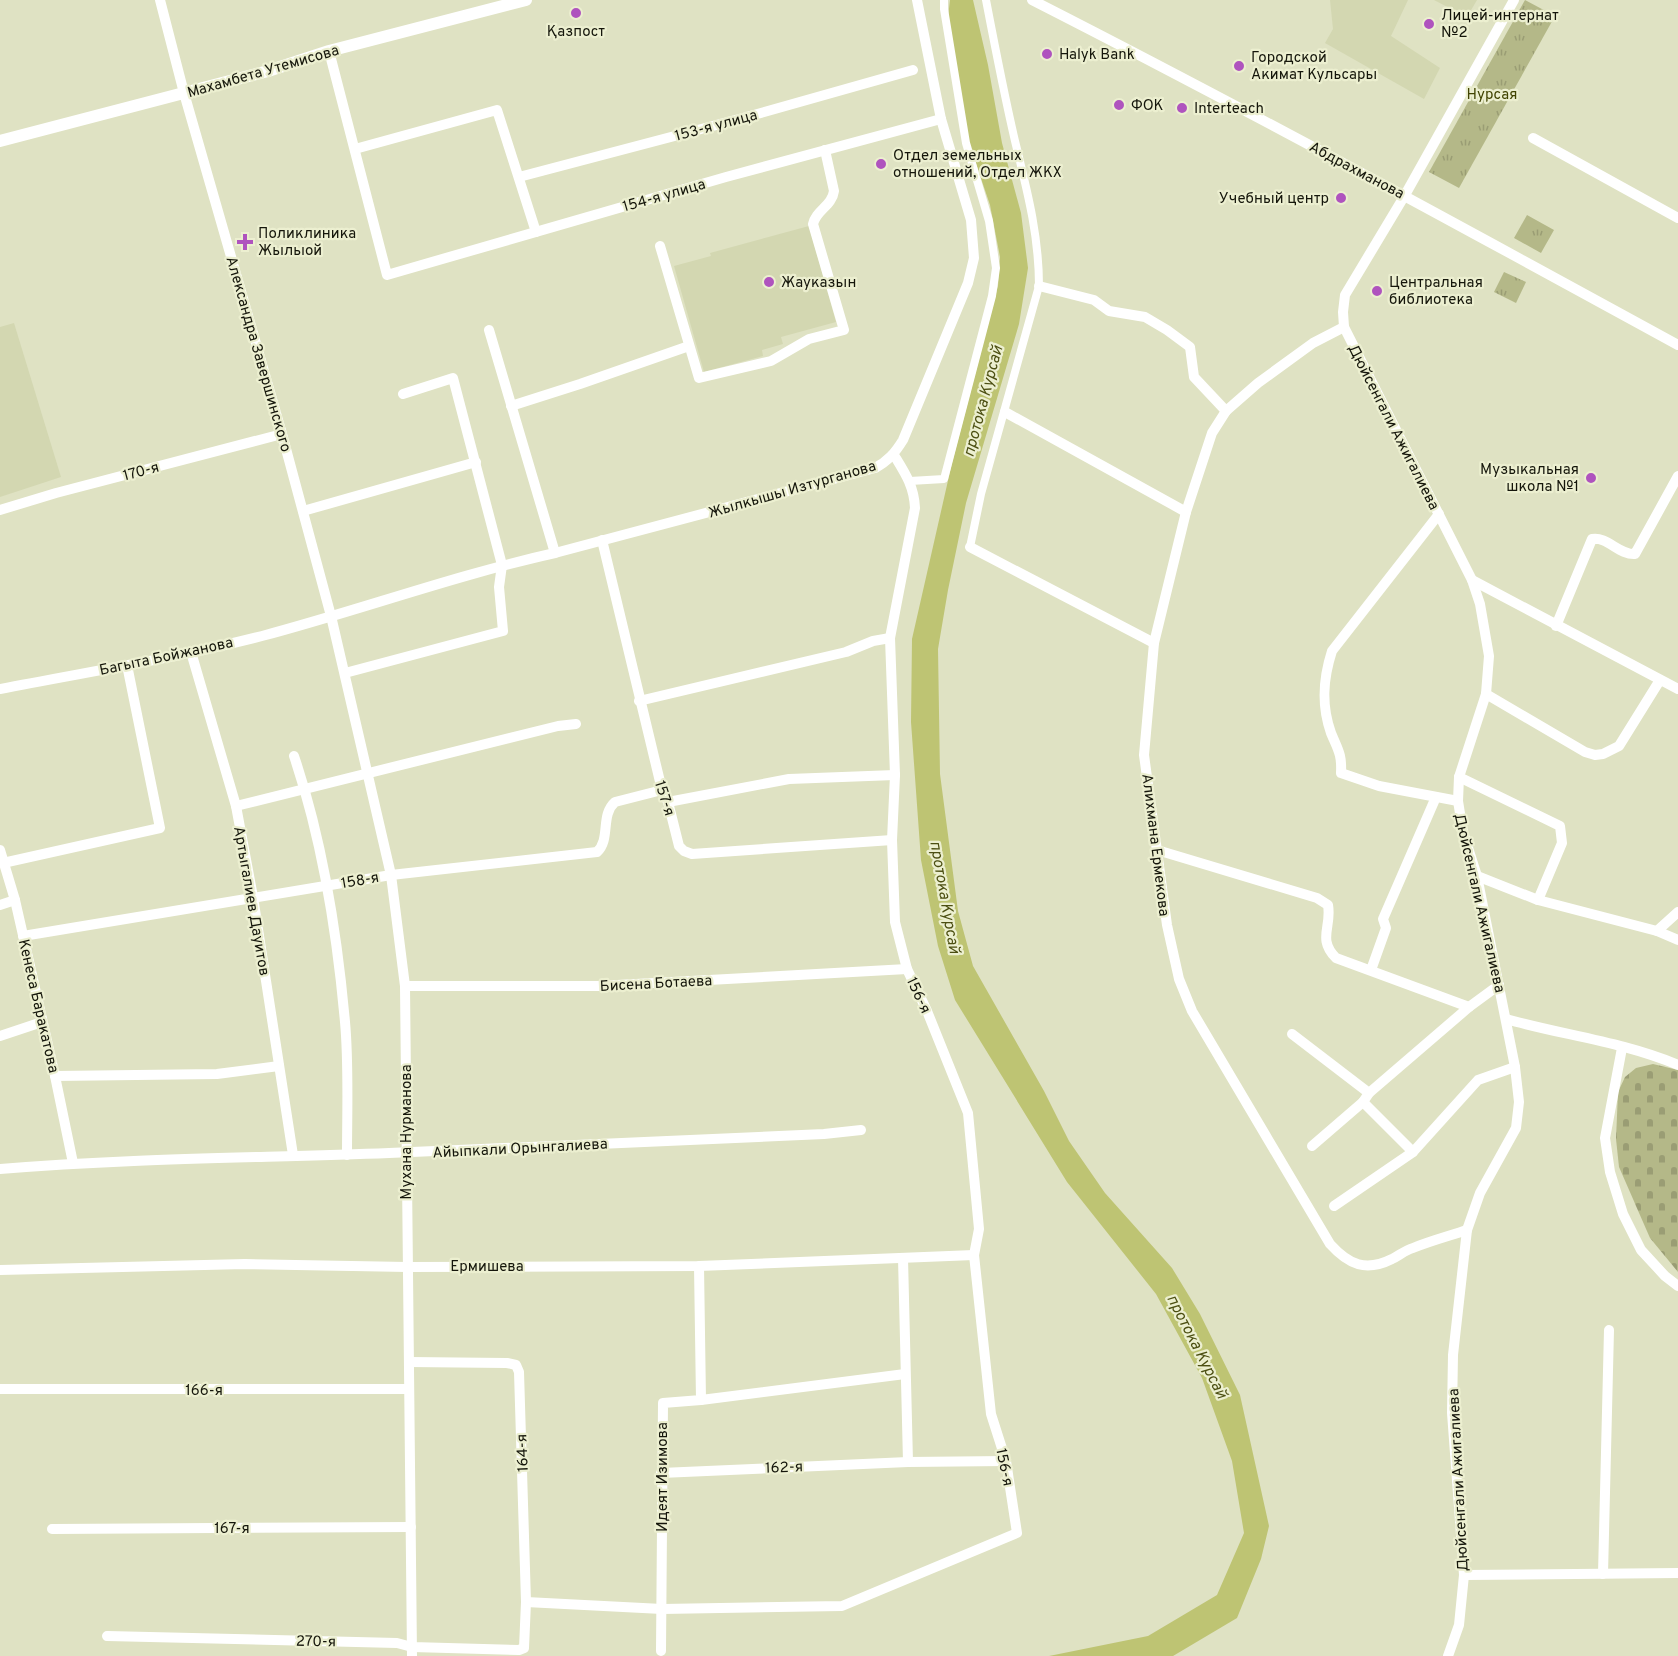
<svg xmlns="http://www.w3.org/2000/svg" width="1678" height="1656" viewBox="0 0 1678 1656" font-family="Overpass,sans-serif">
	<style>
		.built { fill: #d3d7b1 }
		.cemetery { fill: url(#cemetery-stones) }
		.park { fill: url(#park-tufts) }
		.water { fill: #bec473 }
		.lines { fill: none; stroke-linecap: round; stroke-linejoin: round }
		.pedestrian { stroke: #fff; stroke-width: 8 }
		.minor { stroke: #fff; stroke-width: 10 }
		.tertiary { stroke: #fff; stroke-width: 12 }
		.poi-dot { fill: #af53be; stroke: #ecefd0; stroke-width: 2 }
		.labels { text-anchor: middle; stroke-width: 4.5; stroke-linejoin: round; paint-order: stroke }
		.poi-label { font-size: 15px; fill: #15160b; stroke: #ecefd0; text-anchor: start }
		.street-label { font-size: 15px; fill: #15160b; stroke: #ecefd0 }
		.park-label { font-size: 15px; fill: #414402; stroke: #ecefd0 }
		.water-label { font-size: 16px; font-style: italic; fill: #4c4f12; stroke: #ecefd0 }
	</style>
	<defs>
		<pattern id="cemetery-stones" width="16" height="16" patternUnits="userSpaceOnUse" patternTransform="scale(1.5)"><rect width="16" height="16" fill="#b4b888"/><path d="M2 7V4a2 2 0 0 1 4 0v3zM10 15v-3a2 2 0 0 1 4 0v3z" fill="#9a9d74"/></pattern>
		<pattern id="park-tufts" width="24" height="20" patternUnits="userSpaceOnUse" patternTransform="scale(1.5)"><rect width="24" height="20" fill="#b4b888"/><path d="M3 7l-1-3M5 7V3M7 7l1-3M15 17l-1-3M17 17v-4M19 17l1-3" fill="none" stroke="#9a9d74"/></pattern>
	</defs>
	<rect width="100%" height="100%" fill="#dfe2c3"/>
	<!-- built -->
	<g class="built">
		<path d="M1330 0H1408L1391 36 1440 68 1424 99 1325 43 1333 29Z"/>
		<path d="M1434 0H1477L1467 17Z"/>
		<path d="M809 226 836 322 781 337 783 344 762 350 763 356 704 372 674 266 711 256 710 253Z"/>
		<path d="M14 323 61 477 0 497V327Z"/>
	</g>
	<!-- cemetery -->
	<path class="cemetery" d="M1653 1064 1678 1070V1272L1650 1238 1619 1167 1616 1139 1618 1092 1625 1077 1636 1068Z"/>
	<!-- park -->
	<g class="park">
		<path d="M1525 0 1555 16 1459 188 1429 172Z"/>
		<path d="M1527 215 1554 230 1541 253 1514 238Z"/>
		<path d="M1504 272 1526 282 1516 303 1494 292Z"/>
	</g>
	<!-- water -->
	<path class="water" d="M950 0H973L988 65 1002 143 1021 213 1028 268 1019 324 966 503 948 590 938 649 940 774 958 911 973 966 1044 1091 1069 1141 1105 1193 1172 1268 1200 1314 1240 1395 1269 1526 1261 1559 1237 1618 1173 1656H1049L1148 1636 1217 1595 1244 1533 1232 1461 1202 1378 1156 1294 1067 1182 955 1000 938 946 921 860 911 722 912 639 952 463 998 286 1000 257 990 205 969 143 948 17Z"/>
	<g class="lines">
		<!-- pedestrian -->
		<g class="pedestrian">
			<path d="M910 481 944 479 992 296 996 268 989 221 966 143 944 9V0"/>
			<path d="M970 547 981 494 1039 286C1039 235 1027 190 1015 141 1004 94 995 47 986 0"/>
		</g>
		<!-- minor -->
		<g class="minor">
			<path d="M160 0 184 93 282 434 331 616 391 875 405 986 412 1656"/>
			<path d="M1032 0C1250 111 1464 228 1678 345"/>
			<path d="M329 51 387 275 726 177 941 119"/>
			<path d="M1533 138 1678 218"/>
			<path d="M355 149 497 110 536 232"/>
			<path d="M519 177 743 118 913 70"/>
			<path d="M660 246 699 378 771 361 809 339 844 330 813 224C816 210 832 206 834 191L825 150"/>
			<path d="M1039 286 1094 300 1109 311 1145 317 1167 330 1190 347 1194 377 1226 411"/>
			<path d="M1344 327 1313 343 1258 383 1226 411 1212 433 1186 512 1154 643 1144 755 1167 925 1179 979 1192 1011 1330 1244C1349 1265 1366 1272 1392 1259 1399 1256 1405 1250 1413 1248 1430 1241 1449 1236 1467 1230"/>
			<path d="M489 330 555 553"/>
			<path d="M511 406 580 384 689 346"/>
			<path d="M1005 412 1186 512"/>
			<path d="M0 510 56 493 282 434"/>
			<path d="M303 511 476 462"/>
			<path d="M1439 514 1332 651C1323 679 1321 705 1331 733 1338 750 1342 754 1341 773L1379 786 1458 801"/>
			<path d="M602 540 662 790 668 802 679 846 684 851 692 854 892 840"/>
			<path d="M970 547 1154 643"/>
			<path d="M1472 580 1678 689"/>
			<path d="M1556 626 1592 539C1607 536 1619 555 1635 554L1678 476"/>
			<path d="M191 652 236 806 253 897 293 1155"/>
			<path d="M345 673 503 631 499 587 502 565 453 378 403 394"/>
			<path d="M0 689C87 672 176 658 262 636 360 610 456 575 555 553L875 468C888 461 895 453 903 440L968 283 974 258 971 220 941 119 917 0"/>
			<path d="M1486 694 1585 752 1595 755 1603 754 1619 746 1660 680"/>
			<path d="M639 701 846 652 873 641 890 638"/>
			<path d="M294 756C323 842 337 932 345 1022 349 1065 347 1111 347 1155"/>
			<path d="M1459 777 1560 826 1562 843 1538 900"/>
			<path d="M668 802 789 779 895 775"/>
			<path d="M236 806 558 726 576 724"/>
			<path d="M0 850 15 900 55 1076 73 1163"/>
			<path d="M1157 850 1317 898 1328 905C1332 927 1317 939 1336 958L1469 1007"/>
			<path d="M3 863 160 828 127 665"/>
			<path d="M1477 876 1538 900 1657 931 1678 940"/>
			<path d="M0 905 15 900"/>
			<path d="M1657 931 1678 912"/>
			<path d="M23 936 391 875 597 852C611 839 600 815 615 802L662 790"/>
			<path d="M1371 970 1386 928 1383 919 1436 797"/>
			<path d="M405 986H599L907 969"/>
			<path d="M1506 1019C1562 1035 1624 1042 1678 1065"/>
			<path d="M1292 1034 1369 1093"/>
			<path d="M0 1036 42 1022"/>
			<path d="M1622 1048 1605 1138 1610 1172 1623 1214 1641 1250 1665 1276 1678 1286"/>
			<path d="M55 1076 217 1074 279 1066"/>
			<path d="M1363 1102 1413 1152"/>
			<path d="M1312 1146 1363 1102 1369 1093 1469 1007 1499 985"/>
			<path d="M0 1169C130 1158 259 1158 389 1153 534 1148 679 1140 824 1134L861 1130"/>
			<path d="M1334 1206 1413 1152 1478 1080 1515 1067"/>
			<path d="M903 1258 908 1462"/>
			<path d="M0 1270 245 1264 407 1267 699 1266 974 1255"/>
			<path d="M0 1389H409"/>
			<path d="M701 1400 905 1374"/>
			<path d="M661 1473 908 1462 1006 1461"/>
			<path d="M52 1529 411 1527"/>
			<path d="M1603 1574 1609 1330"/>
			<path d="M1464 1575 1678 1573"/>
			<path d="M526 1602 662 1609 842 1606 1017 1533 1006 1461 991 1414 974 1255 979 1229 968 1113 927 1011 907 969 895 922 892 840 895 775 890 638 915 508C914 486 905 473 894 455"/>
			<path d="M107 1636 397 1643 412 1647 519 1650 524 1648 526 1602 519 1372 516 1365 507 1363 409 1362"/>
			<path d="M661 1651 663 1403 701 1400 699 1266"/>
			<path d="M1448 1656 1459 1625 1464 1575 1452 1413 1453 1355 1467 1230 1480 1193 1516 1128 1519 1102 1515 1067 1477 876 1463 832 1458 801 1459 777 1486 694 1489 656 1480 604 1472 580 1344 327 1343 312 1345 295 1405 195 1514 0"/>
		</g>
		<!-- tertiary -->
		<path class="tertiary" d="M0 141 268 71 329 51 526 0"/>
	</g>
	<!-- markers -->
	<g class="poi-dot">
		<circle cx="576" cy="13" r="6"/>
		<circle cx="1429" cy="24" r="6"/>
		<circle cx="1047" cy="54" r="6"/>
		<circle cx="1239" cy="66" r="6"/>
		<circle cx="1119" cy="105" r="6"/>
		<circle cx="1182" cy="108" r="6"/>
		<circle cx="881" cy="164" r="6"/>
		<circle cx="1341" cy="198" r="6"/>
		<path d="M242 233h6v6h6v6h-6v6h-6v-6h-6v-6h6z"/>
		<circle cx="769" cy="282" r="6"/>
		<circle cx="1377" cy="291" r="6"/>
		<circle cx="1591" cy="478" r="6"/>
	</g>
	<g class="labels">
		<!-- poi labels -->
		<g class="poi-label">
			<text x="1441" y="20">Лицей-интернат<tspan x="1441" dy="17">№2</tspan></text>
			<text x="576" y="36" text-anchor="middle">Қазпост</text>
			<text x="1059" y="59">Halyk Bank</text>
			<text x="1251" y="62">Городской<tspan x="1251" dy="17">Акимат Кульсары</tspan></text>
			<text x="1131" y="110">ФОК</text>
			<text x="1194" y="113">Interteach</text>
			<text x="893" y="160">Отдел земельных<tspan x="893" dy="17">отношений, Отдел ЖКХ</tspan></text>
			<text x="1329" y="203" text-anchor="end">Учебный центр</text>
			<text x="258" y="238">Поликлиника<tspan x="258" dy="17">Жылыой</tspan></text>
			<text x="781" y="287">Жауказын</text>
			<text x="1389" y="287">Центральная<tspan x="1389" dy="17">библиотека</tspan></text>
			<text x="1579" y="474" text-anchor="end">Музыкальная<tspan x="1579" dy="17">школа №1</tspan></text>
		</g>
		<!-- street labels -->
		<g class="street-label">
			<text transform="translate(263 71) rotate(-16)" y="5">Махамбета Утемисова</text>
			<text transform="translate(716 125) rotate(-15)" y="5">153-я улица</text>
			<text transform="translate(1357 170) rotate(28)" y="5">Абдрахманова</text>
			<text transform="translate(664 195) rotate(-16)" y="5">154-я улица</text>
			<text transform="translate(259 354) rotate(74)" y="5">Александра Завершинского</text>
			<text transform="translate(1394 427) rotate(63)" y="5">Дюйсенгали Ажигалиева</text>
			<text transform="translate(141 471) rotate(-15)" y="5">170-я</text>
			<text transform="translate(792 489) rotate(-16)" y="5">Жылкышы Изтурганова</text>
			<text transform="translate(166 656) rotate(-12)" y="5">Багыта Бойжанова</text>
			<text transform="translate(665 798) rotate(72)" y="5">157-я</text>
			<text transform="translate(1156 845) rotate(83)" y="5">Алихмана Ермекова</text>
			<text transform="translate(360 880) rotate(-10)" y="5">158-я</text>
			<text transform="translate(252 901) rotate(80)" y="5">Артыгалиев Дауитов</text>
			<text transform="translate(1480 903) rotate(77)" y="5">Дюйсенгали Ажигалиева</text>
			<text transform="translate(656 983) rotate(-3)" y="5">Бисена Ботаева</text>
			<text transform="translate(919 995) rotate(65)" y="5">156-я</text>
			<text transform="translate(39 1006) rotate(77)" y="5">Кенеса Баракатова</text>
			<text transform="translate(406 1132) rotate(-90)" y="5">Мухана Нурманова</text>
			<text transform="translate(520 1148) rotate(-3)" y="5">Айыпкали Орынгалиева</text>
			<text x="487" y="1271">Ермишева</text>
			<text x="204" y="1395">166-я</text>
			<text transform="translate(522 1453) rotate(-92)" y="5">164-я</text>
			<text transform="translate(784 1467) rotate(-2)" y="5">162-я</text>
			<text transform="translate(1005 1467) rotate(78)" y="5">156-я</text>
			<text transform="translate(662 1477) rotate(-90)" y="5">Идеят Изимова</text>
			<text transform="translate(1458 1480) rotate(-93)" y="5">Дюйсенгали Ажигалиева</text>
			<text x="232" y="1533">167-я</text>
			<text transform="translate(316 1641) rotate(1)" y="5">270-я</text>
		</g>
		<!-- park labels -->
		<g class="park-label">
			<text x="1492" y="99">Нурсая</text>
		</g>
		<!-- water labels -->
		<g class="water-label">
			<text transform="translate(982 401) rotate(-75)" y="6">протока Курсай</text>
			<text transform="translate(946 897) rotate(80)" y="6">протока Курсай</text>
			<text transform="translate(1198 1346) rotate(63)" y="6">протока Курсай</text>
		</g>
	</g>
</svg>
